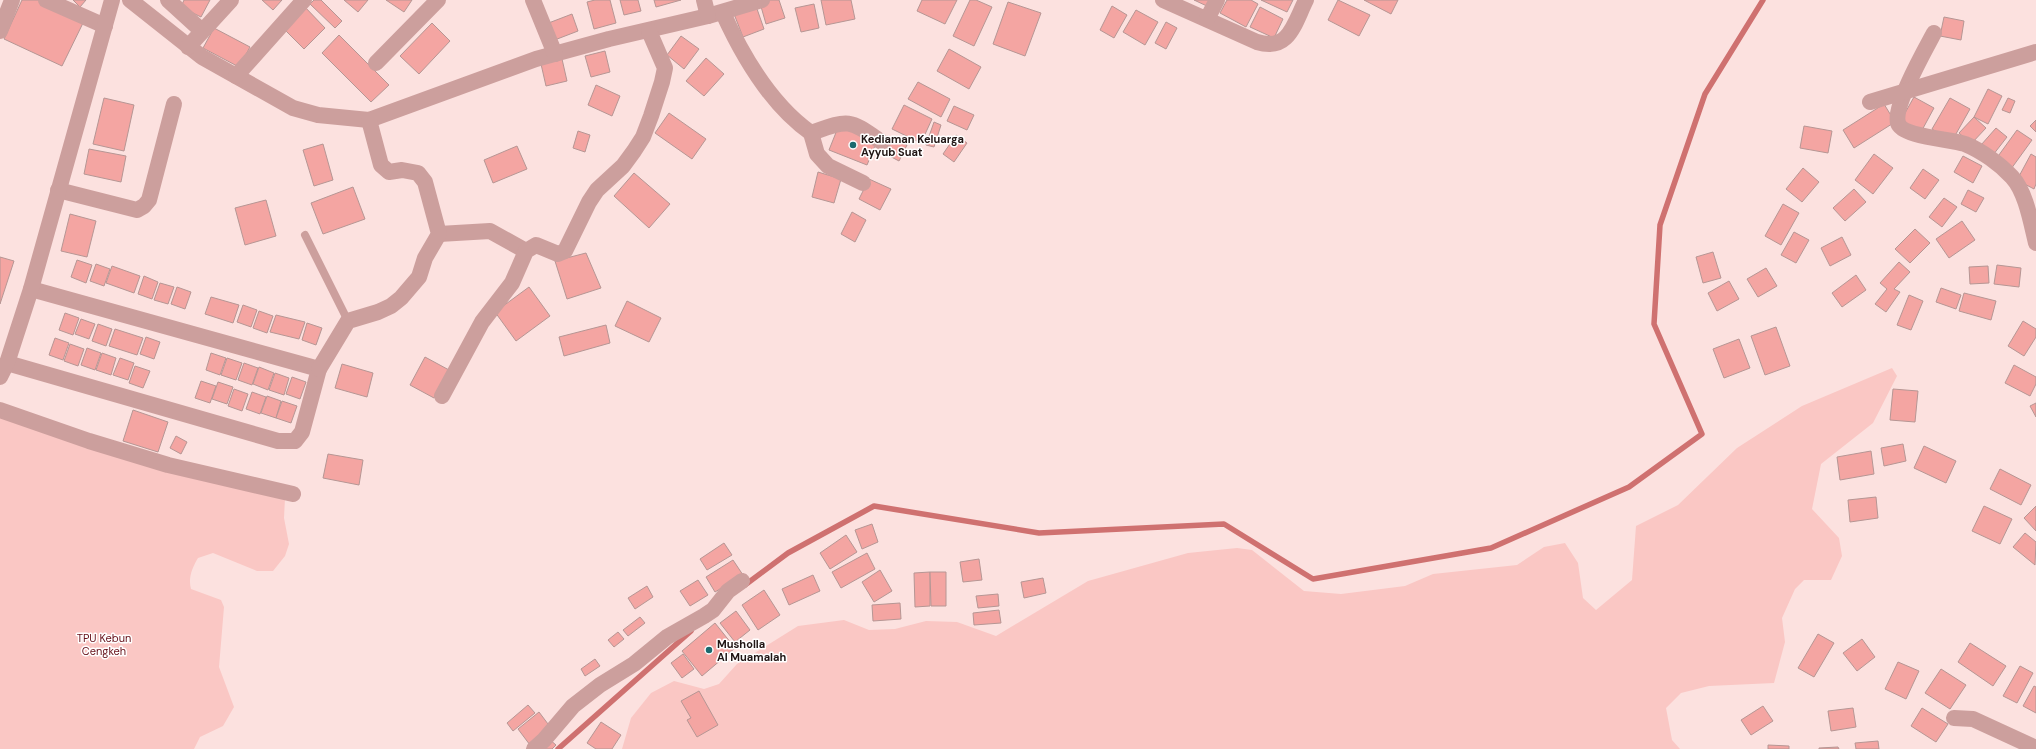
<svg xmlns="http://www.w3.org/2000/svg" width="2036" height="749" viewBox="0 0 2036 749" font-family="'DM Sans',sans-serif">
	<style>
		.green { fill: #fac7c4 }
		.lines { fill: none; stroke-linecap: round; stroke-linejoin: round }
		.stream { stroke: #cf7170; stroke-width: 5.5 }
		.building { fill: #f4a5a2; stroke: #b69694 }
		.lane { stroke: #cc9f9d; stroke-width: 8 }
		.street { stroke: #cc9f9d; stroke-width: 16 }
		.poi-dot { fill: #1c696e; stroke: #fff; stroke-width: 1.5 }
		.labels { text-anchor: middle; stroke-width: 3; stroke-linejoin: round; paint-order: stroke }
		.poi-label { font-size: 11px; font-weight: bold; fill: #201514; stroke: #fff; text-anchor: start }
		.park-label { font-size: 11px; fill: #650f18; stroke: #fff }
	</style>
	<rect width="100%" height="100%" fill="#fce1df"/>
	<!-- green -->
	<g class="green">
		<path d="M1892 368 1897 376 1873 423 1821 464 1812 509 1839 538 1842 556 1831 580H1804L1795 589 1782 618 1785 642 1774 683 1709 686 1681 693 1666 708 1672 740 1680 749H622L631 718 651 693 674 681 704 689 719 684 737 664 798 626 844 620 869 630 895 629 926 621 957 622 996 636 1088 581 1188 553 1237 548 1252 550 1304 591 1341 594 1405 586 1433 574 1517 565 1544 547 1565 543 1578 563 1583 598 1596 610 1632 580 1636 526 1678 505 1737 448 1802 406Z"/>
		<path d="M0 417 285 498 284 518 289 544 285 556 273 571H257L213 553 198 558C192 568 188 578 191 589L221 600 224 607 219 667 234 707 223 726 200 737 194 749H0Z"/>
	</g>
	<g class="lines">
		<!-- stream -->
		<g class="stream">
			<path d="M745 585 788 553 874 506 1039 533 1224 524 1313 579 1491 548 1629 487 1702 434 1654 324 1660 225 1705 94 1763 0"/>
			<path d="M558 749 691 631"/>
		</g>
	</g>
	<!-- building -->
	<g class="building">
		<path d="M22 0H38L84 21 62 66 4 39Z"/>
		<path d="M73 0H86L80 7Z"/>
		<path d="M184 0H210L201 17 181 7Z"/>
		<path d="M262 0H282L273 10Z"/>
		<path d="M314 0H321L342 21 335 28 310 4Z"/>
		<path d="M344 0H368L358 12Z"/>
		<path d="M386 0H412L404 12Z"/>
		<path d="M595 0H610L616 23 594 29 587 2Z"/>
		<path d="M620 0H638L641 11 624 15Z"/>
		<path d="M654 0H681L656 7Z"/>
		<path d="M770 0H779L785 18 766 24 760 3Z"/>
		<path d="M821 0H851L855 19 826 25Z"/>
		<path d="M922 0H957L945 24 917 11Z"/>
		<path d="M970 0H976L992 7 974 46 953 36Z"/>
		<path d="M1194 0H1212L1209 7Z"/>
		<path d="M1227 0H1251L1258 4 1246 27 1220 13Z"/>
		<path d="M1261 0H1293L1287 12Z"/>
		<path d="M1338 0 1370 15 1359 36 1328 20Z"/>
		<path d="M1364 0H1398L1391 14Z"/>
		<path d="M1008 2 1041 13 1025 56 993 44Z"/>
		<path d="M814 4 819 28 801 32 795 8Z"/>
		<path d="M303 5 325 28 304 49 282 27Z"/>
		<path d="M756 6 764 29 743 37 734 14Z"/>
		<path d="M1112 6 1127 15 1114 38 1100 30Z"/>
		<path d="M1260 7 1283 19 1274 38 1250 27Z"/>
		<path d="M1136 10 1158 22 1145 45 1123 32Z"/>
		<path d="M572 14 578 31 552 41 546 24Z"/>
		<path d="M1944 17 1964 21 1961 40 1940 36Z"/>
		<path d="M1166 22 1177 28 1166 49 1155 43Z"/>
		<path d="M432 23 450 41 419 74 400 56Z"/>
		<path d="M214 28 250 47 239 67 203 48Z"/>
		<path d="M339 35 389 85 371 102 322 53Z"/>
		<path d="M681 36 699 49 684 69 667 55Z"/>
		<path d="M949 49 981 67 969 89 937 71Z"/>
		<path d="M605 51 610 72 591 77 585 56Z"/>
		<path d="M706 58 724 74 704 96 686 81Z"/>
		<path d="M562 59 567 81 546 86 541 64Z"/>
		<path d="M918 82 950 99 941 117 908 99Z"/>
		<path d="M596 85 620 96 612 116 588 105Z"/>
		<path d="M1988 89 2002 96 1988 124 1974 117Z"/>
		<path d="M1914 97 1934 108 1921 132 1901 120Z"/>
		<path d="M104 98 134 105 124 151 93 144Z"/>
		<path d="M1950 98 1970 109 1952 141 1932 129Z"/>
		<path d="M2008 98 2015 101 2010 113 2002 110Z"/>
		<path d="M1884 104 1895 122 1854 148 1843 130Z"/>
		<path d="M904 105 932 119 921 143 892 129Z"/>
		<path d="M954 106 974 115 967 130 947 121Z"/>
		<path d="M669 113 706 139 692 159 655 133Z"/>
		<path d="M1974 117 1986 128 1971 144 1959 133Z"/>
		<path d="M2036 120V132L2030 126Z"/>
		<path d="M934 122 941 125 934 147 926 145Z"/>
		<path d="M839 125 877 141 867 165 829 150Z"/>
		<path d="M1804 126 1832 131 1828 153 1800 148Z"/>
		<path d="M1996 128 2007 137 1993 155 1981 145Z"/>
		<path d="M2017 130 2032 140 2011 169 1996 159Z"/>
		<path d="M578 131 590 135 585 152 573 148Z"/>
		<path d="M956 135 967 143 954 162 943 154Z"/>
		<path d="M887 136 907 145 899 161 880 151Z"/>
		<path d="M323 144 333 180 314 186 303 150Z"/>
		<path d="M517 146 527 169 493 183 484 160Z"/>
		<path d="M89 149 126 156 121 182 84 174Z"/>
		<path d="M1874 154 1893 168 1873 194 1855 180Z"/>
		<path d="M2031 154 2036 157V184L2034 189 2017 180Z"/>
		<path d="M1963 156 1982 166 1973 183 1954 172Z"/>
		<path d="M1803 168 1819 182 1802 202 1786 189Z"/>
		<path d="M1923 169 1939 180 1925 199 1910 188Z"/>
		<path d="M818 172 841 179 834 203 812 197Z"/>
		<path d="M634 173 670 204 649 228 614 196Z"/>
		<path d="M869 179 891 189 880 210 859 199Z"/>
		<path d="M353 187 365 219 323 234 311 203Z"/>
		<path d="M1854 189 1866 202 1845 221 1833 208Z"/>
		<path d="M1968 190 1984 198 1976 212 1961 204Z"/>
		<path d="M1944 198 1957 207 1942 227 1929 217Z"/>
		<path d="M266 200 276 236 245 245 235 208Z"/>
		<path d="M1783 204 1799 213 1781 245 1765 236Z"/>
		<path d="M852 212 866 220 855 242 841 234Z"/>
		<path d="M70 214 96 221 87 257 61 251Z"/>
		<path d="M1962 221 1975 240 1949 258 1936 239Z"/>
		<path d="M1915 229 1930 243 1910 263 1895 249Z"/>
		<path d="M1794 232 1809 240 1796 263 1781 255Z"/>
		<path d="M1842 237 1851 255 1830 266 1821 248Z"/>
		<path d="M1713 252 1721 278 1703 283 1696 257Z"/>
		<path d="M586 253 601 288 567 299 555 261Z"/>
		<path d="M0 257 14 261 0 304Z"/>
		<path d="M77 260 92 265 86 283 71 277Z"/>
		<path d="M1899 262 1910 272 1894 289 1900 292 1886 312 1875 304 1887 289 1880 283Z"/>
		<path d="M96 264 110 269 104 286 90 281Z"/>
		<path d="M1997 265 2021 268 2019 287 1994 284Z"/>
		<path d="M112 266 140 276 134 293 106 283Z"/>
		<path d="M1988 266 1989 283 1970 284 1969 267Z"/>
		<path d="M1766 268 1777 286 1758 297 1747 279Z"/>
		<path d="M1856 275 1866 290 1842 307 1832 293Z"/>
		<path d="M144 276 158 282 152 299 138 294Z"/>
		<path d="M1729 281 1739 299 1717 311 1708 293Z"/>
		<path d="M160 283 174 287 168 304 154 300Z"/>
		<path d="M177 287 191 292 185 309 171 304Z"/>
		<path d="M529 287 550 316 516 341 495 312Z"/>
		<path d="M1941 288 1961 295 1956 309 1936 302Z"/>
		<path d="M1964 293 1996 301 1991 320 1959 311Z"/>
		<path d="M1909 295 1923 301 1911 330 1897 325Z"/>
		<path d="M211 297 239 305 233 323 205 314Z"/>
		<path d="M627 301 661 318 649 342 615 326Z"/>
		<path d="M243 305 257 310 251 327 237 322Z"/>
		<path d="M259 311 273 316 267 333 253 328Z"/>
		<path d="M65 313 79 318 73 335 59 330Z"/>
		<path d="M276 315 305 322 299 339 270 332Z"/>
		<path d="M81 319 95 324 89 339 75 334Z"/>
		<path d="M2023 321 2036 329V337L2024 356 2008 346Z"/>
		<path d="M307 323 322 328 316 345 302 340Z"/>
		<path d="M98 324 112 329 106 346 92 341Z"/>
		<path d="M606 325 610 343 564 356 559 337Z"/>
		<path d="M1776 327 1790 366 1765 375 1751 336Z"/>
		<path d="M115 329 143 338 137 355 109 346Z"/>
		<path d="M146 337 160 342 154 359 140 354Z"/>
		<path d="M55 338 69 343 63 360 49 355Z"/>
		<path d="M1739 339 1750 368 1724 378 1713 349Z"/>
		<path d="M70 344 84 349 78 366 64 361Z"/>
		<path d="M87 348 101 353 95 370 81 365Z"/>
		<path d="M102 353 116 358 111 375 96 370Z"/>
		<path d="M211 353 226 358 220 375 206 370Z"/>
		<path d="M425 357 449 370 434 398 410 385Z"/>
		<path d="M120 358 134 363 128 380 113 375Z"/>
		<path d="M227 358 242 363 236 380 221 375Z"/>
		<path d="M244 363 258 368 252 385 238 380Z"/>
		<path d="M342 364 373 373 367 397 335 388Z"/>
		<path d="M2014 365 2036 377V384L2030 396 2005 383Z"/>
		<path d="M135 366 150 371 143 388 129 383Z"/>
		<path d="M259 367 274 373 268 390 253 384Z"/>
		<path d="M275 373 289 378 284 395 269 390Z"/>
		<path d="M292 377 306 382 300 399 286 394Z"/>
		<path d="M201 381 216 386 210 403 195 398Z"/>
		<path d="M218 382 233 387 227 404 212 399Z"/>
		<path d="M234 389 248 394 242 411 228 406Z"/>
		<path d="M1893 389 1918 391 1915 422 1890 420Z"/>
		<path d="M252 392 266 397 260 414 246 409Z"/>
		<path d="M267 396 281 401 276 418 261 413Z"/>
		<path d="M282 401 297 406 291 423 276 418Z"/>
		<path d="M2036 403V417L2030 406Z"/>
		<path d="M133 410 168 422 158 452 123 441Z"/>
		<path d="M176 436 187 442 181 454 170 448Z"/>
		<path d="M1903 444 1906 461 1884 466 1881 448Z"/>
		<path d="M1924 446 1956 461 1946 483 1914 468Z"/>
		<path d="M1871 451 1874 474 1840 480 1837 457Z"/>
		<path d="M328 454 363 460 359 485 323 478Z"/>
		<path d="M2000 469 2031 485 2021 505 1990 489Z"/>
		<path d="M1876 497 1878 518 1850 522 1848 500Z"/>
		<path d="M1984 506 2012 519 2000 544 1972 531Z"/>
		<path d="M2036 506V531L2024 518Z"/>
		<path d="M872 524 878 542 862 549 855 530Z"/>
		<path d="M2025 533 2036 542 2035 565 2013 547Z"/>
		<path d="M846 535 857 552 830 569 820 553Z"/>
		<path d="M724 543 732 555 707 570 700 559Z"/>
		<path d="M867 553 875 569 841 588 832 572Z"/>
		<path d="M979 559 982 580 963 582 960 562Z"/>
		<path d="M733 560 743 575 715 592 706 577Z"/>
		<path d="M880 570 892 591 874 602 862 582Z"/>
		<path d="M930 572V606L915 607 914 573Z"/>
		<path d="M930 572H946V606H931Z"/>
		<path d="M813 575 820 591 789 605 782 589Z"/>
		<path d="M1043 578 1046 593 1024 598 1021 582Z"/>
		<path d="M698 580 708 595 690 606 680 591Z"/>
		<path d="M647 586 653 597 635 609 628 598Z"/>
		<path d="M764 590 780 615 758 630 742 605Z"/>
		<path d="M998 594 999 606 978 608 976 596Z"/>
		<path d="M900 603 901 619 873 621 872 605Z"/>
		<path d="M999 610 1001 623 974 625 973 613Z"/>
		<path d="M736 611 750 630 735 642 720 623Z"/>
		<path d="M640 617 645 623 628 636 623 630Z"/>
		<path d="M715 623 735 648 702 676 682 651Z"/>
		<path d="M618 632 624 639 614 647 608 640Z"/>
		<path d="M1818 634 1834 643 1814 677 1798 668Z"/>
		<path d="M1862 639 1875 657 1857 671 1843 653Z"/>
		<path d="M1970 643 2006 666 1993 686 1958 662Z"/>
		<path d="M683 654 694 669 682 678 671 663Z"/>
		<path d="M595 659 600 666 585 676 581 669Z"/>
		<path d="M1898 662 1919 671 1906 699 1885 689Z"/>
		<path d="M2020 666 2033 673 2017 703 2003 696Z"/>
		<path d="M1941 669 1966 685 1950 709 1925 693Z"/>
		<path d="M2034 686 2036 687V713L2023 706Z"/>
		<path d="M699 691 718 725 697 737 687 720 691 718 681 701Z"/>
		<path d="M528 705 535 713 513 731 507 723Z"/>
		<path d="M1763 706 1773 721 1751 735 1741 720Z"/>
		<path d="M1853 708 1856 727 1831 731 1828 711Z"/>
		<path d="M1922 708 1948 724 1936 742 1911 726Z"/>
		<path d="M539 712 551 728 530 745 518 729Z"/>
		<path d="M601 722 621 735 612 749H596L587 743Z"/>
		<path d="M549 739 556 745 552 749H540Z"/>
		<path d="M1878 741 1879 749H1856L1855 743Z"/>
		<path d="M1768 745 1789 746V749H1768Z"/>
		<path d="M1838 747 1839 749H1819V748Z"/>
	</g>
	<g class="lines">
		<!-- lane -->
		<path class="lane" d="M305 235 348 321"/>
		<!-- street -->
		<g class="street">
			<path d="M46 0 105 26"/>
			<path d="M130 0 202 57 293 108 318 115 369 120 536 59 609 39 708 16 762 0"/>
			<path d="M168 0 202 31"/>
			<path d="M533 0 555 54"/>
			<path d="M704 0 708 16"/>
			<path d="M1163 0 1257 42C1289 52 1294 24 1306 0"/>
			<path d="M723 13C743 57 771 105 811 133 851 119 848 119 883 143"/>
			<path d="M1207 19 1217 0"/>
			<path d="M0 31 12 0"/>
			<path d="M1934 33C1925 50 1893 106 1898 123 1902 137 1951 139 1965 144 1982 151 2000 164 2012 177 2026 192 2031 223 2036 243"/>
			<path d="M188 47 231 0"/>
			<path d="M376 63 438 0"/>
			<path d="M236 76 304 0"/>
			<path d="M1870 102 2036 52"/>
			<path d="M811 133 817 154 828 166 863 183"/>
			<path d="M58 190 137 210 144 206 149 200 174 104"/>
			<path d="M439 234 490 231 526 251"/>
			<path d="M7 363 278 441H295L302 432 319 369 31 289"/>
			<path d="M319 369 348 321 378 312 391 306 401 298 419 277 425 258 439 234 425 182 418 173 402 170 389 172 381 165 369 120"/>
			<path d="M0 377 7 363 31 289 112 0"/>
			<path d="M442 396 482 322 512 283 526 251 536 245 558 254 565 251 589 202 597 190 623 166 634 151 643 137 651 116 662 82 665 68 649 31"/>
			<path d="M0 410 89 441 168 465 293 494"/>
			<path d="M1954 718 1973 719 2036 748"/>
			<path d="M534 749 544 740 573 706 600 685 634 664 667 637 704 616 713 610 728 591 742 581"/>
		</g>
	</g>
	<!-- markers -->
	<g class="poi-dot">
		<circle cx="853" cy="145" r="4"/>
		<circle cx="709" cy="650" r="4"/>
	</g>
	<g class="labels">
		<!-- poi labels -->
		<g class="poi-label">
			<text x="861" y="143">Kediaman Keluarga<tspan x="861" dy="13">Ayyub Suat</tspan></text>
			<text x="717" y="648">Musholla<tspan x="717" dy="13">Al Muamalah</tspan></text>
		</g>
		<!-- park labels -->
		<g class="park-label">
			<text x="104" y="642">TPU Kebun<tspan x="104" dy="13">Cengkeh</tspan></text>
		</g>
	</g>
</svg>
